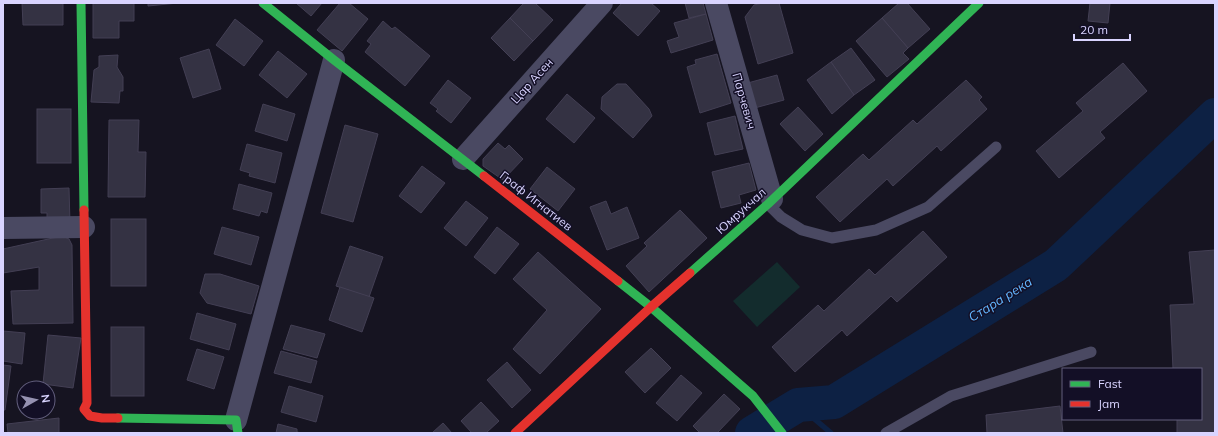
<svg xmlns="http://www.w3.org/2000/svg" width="1218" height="436" viewBox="0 0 1218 436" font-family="Mulish,sans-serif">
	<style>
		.green { fill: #132c2d }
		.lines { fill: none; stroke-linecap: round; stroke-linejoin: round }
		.stream { stroke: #0d2144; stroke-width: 5.5 }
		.river { stroke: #0d2144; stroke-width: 34 }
		.building { fill: #343243; stroke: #433f54 }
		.lane { stroke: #4a4962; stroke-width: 11 }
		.street { stroke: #4a4962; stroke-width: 22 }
		.fast { stroke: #30b455; stroke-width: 9 }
		.jam { stroke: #e5322d; stroke-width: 9 }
		.labels { text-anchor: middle; stroke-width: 3; stroke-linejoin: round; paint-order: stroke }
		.street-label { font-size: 12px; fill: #d9d4ff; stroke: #130f26 }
		.water-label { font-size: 13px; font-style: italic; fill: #62b6ff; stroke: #130f26 }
	</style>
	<rect width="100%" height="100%" fill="#161421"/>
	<!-- green -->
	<path class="green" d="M777 262 800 287 757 327 733 301Z"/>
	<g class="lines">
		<!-- stream -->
		<path class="stream" d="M798 405 831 433"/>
		<!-- river -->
		<path class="river" d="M752 433 798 405 834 402 1056 265 1215 115"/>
	</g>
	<!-- building -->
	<g class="building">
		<path d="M22 3H63V25H23Z"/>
		<path d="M93 3H134V21H119V38H93Z"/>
		<path d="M148 3H178L148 6Z"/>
		<path d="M296 3H322L311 16Z"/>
		<path d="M340 3H349L368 19 342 51 317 30Z"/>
		<path d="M524 3H535L553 20 533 41 510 18Z"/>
		<path d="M622 3H651L660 11 638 36 613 13Z"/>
		<path d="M685 3H703L706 14 689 18Z"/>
		<path d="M763 3H779L793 53 758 64 745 17 754 5Z"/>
		<path d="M899 3H907L930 29 908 48 882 18Z"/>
		<path d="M1090 3H1110L1108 23 1088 21Z"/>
		<path d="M706 14 713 40 671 53 667 41 679 37 674 23Z"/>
		<path d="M510 18 533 41 514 61 491 38Z"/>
		<path d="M882 18 908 48 903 53 909 59 887 77 856 41Z"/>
		<path d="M235 19 263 41 244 66 216 45Z"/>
		<path d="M383 21 392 29 395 27 430 56 405 86 365 52 371 44 367 41Z"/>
		<path d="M851 48 875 80 854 95 831 62Z"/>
		<path d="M209 49 221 89 193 98 180 58Z"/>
		<path d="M278 51 307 74 287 98 259 75Z"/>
		<path d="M717 54 731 103 700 113 687 67 696 64 695 60Z"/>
		<path d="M118 55 117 67 123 77V91H120L119 103 91 102 94 70 99 67V56Z"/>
		<path d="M831 62 854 95 832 114 807 80Z"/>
		<path d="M1123 63 1147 91 1100 132 1105 138 1059 178 1036 151 1083 111 1076 103Z"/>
		<path d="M777 75 784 100 751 109 744 84Z"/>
		<path d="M448 80 471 98 451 123 436 111 438 109 430 103Z"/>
		<path d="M966 80 982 97 979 100 987 109 941 151 937 146 893 186 887 179 840 222 816 197 863 154 869 160 913 120 917 124Z"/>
		<path d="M617 84H626L649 109 652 116 633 138 601 109 602 97Z"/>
		<path d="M567 94 595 118 574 143 546 119Z"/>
		<path d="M263 104 295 114 287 141 255 131Z"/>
		<path d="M798 107 823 134 805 151 780 124Z"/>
		<rect x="37" y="109" width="34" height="54"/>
		<path d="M735 116 743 149 715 155 707 123Z"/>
		<path d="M109 120H139L138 152H146L145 197H108Z"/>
		<path d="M345 125 378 134 353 222 321 213Z"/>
		<path d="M498 143 505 149 509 145 523 159 503 180 483 166V159Z"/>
		<path d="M247 144 282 153 275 183 249 176 250 173 240 170Z"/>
		<path d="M749 163 756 190 739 195 741 203 721 208 712 172Z"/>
		<path d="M422 166 445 183 421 213 399 196Z"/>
		<path d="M547 167 575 189 558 211 530 189Z"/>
		<path d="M239 184 272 193 267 213 261 211 259 216 233 209Z"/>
		<path d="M69 188 70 224H47V213H41V189Z"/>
		<path d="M466 201 488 218 466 246 444 228Z"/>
		<path d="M606 201 611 214 627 207 639 238 607 250 590 207Z"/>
		<path d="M680 210 707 238 649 292 626 266 647 246 644 243Z"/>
		<rect x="111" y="219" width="35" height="67"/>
		<path d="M222 227 259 237 251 265 214 254Z"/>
		<path d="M497 227 519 244 495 274 474 257Z"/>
		<path d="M923 231 947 257 897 302 891 296 847 336 842 330 795 372 772 347 818 305 824 311 869 269 875 275Z"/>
		<path d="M62 236 69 239 72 245 73 323 13 324 11 291 39 290V267L3 273V249Z"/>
		<path d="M350 246 383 257 369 297 336 286Z"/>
		<path d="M1215 250V433H1177V419H1201V369H1173L1170 305 1194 304 1189 252Z"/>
		<path d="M538 252 601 309 540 374 513 349 547 310 513 279Z"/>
		<path d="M205 274H220L259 286 251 314 207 303 200 293Z"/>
		<path d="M340 287 374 298 362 332 329 320Z"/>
		<path d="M197 313 236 324 229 350 190 339Z"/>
		<path d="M291 325 325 334 317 358 283 349Z"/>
		<rect x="111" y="327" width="33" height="69"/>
		<path d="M3 331 25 333 22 364 3 361Z"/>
		<path d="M48 335 81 338 73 388 43 384Z"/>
		<path d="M651 348 671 368 645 393 625 372Z"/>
		<path d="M197 349 224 357 214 389 187 380Z"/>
		<path d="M281 351 317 361 311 383 274 373Z"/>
		<path d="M507 362 531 390 512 408 487 380Z"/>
		<path d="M3 365 11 366 5 410H3Z"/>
		<path d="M681 375 702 393 677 421 656 403Z"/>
		<path d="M289 386 323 396 316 422 281 412Z"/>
		<path d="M724 394 740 409 717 433H700L693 426Z"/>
		<path d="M481 402 499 421 486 433H472L461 421Z"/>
		<path d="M1060 406 1063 433H987L986 415Z"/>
		<path d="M59 418V433H8L7 424Z"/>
		<path d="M443 423 452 433H432Z"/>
		<path d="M278 424 297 429V432L301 433H276Z"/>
	</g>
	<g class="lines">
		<!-- lane -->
		<g class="lane">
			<path d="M768 204 781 217 802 230 832 238 876 230 928 207 996 147"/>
			<path d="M886 433 951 396 1091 352"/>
		</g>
		<!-- street -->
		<g class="street">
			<path d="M716 3 772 199"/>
			<path d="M463 159 602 3"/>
			<path d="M3 228 84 227"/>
			<path d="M236 420 334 60"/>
		</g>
		<!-- fast -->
		<g class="fast">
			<path d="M81 3 84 210"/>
			<path d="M263 3 334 60 484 176"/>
			<path d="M690 273 768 204 979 3"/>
			<path d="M618 281 651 307 753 396 782 433"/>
			<path d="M118 418 236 420 238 433"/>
		</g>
		<!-- jam -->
		<g class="jam">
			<path d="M484 176 618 281"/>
			<path d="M84 210 87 403 84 409 90 416 102 418H118"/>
			<path d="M515 433 651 307 690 273"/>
		</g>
	</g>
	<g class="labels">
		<!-- street labels -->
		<g class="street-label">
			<text transform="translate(532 81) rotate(-48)" y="4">Цар Асен</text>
			<text transform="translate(744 101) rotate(74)" y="4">Парчевич</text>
			<text transform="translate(536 201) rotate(38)" y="4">Граф Игнатиев</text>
			<text transform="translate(741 211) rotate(-42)" y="4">Юмрукчал</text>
		</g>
		<!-- water labels -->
		<g class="water-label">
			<text transform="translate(1000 299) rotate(-32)" y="5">Стара река</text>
		</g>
	</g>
	<!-- border -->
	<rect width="1218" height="436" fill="none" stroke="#d9d4ff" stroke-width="8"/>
	<!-- legend -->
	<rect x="1062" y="368" width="140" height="52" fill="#130f26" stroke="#625e7d"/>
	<rect x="1070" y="381" width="20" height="6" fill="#30b455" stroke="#625e7d"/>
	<text x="1098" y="388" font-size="12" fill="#d9d4ff">Fast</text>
	<rect x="1070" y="401" width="20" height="6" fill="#e5322d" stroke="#625e7d"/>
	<text x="1098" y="408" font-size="12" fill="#d9d4ff">Jam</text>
	<!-- north arrow -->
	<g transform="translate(36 400) rotate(82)"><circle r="19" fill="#130f26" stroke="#625e7d"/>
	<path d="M0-3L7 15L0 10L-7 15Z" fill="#9591b1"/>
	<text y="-6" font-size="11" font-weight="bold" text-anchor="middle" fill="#d9d4ff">N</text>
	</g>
	<!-- scale -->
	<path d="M1074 34v6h56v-6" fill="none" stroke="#d9d4ff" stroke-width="2"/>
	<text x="1080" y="34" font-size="12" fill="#d9d4ff" stroke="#130f26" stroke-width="3" paint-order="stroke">20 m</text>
</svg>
